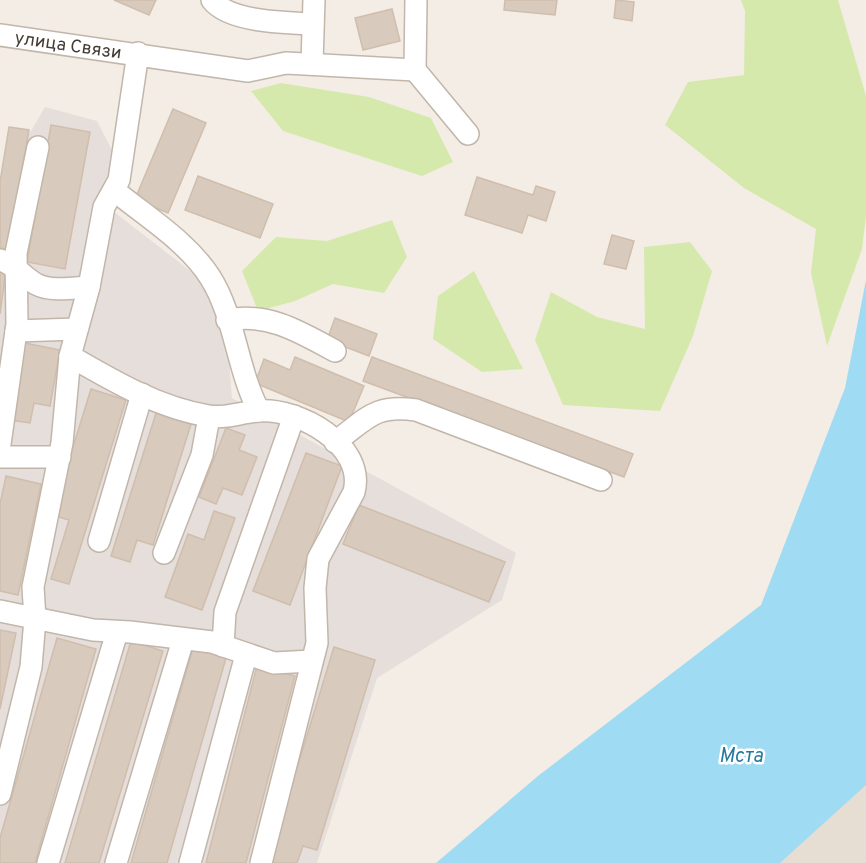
<svg xmlns="http://www.w3.org/2000/svg" width="866" height="863" viewBox="0 0 866 863" font-family="Overpass,sans-serif">
	<style>
		.residential { fill: #e7ded3 }
		.industrial { fill: #e5deda }
		.green { fill: #d6e9ac }
		.water { fill: #9fdbf2 }
		.building { fill: #d8cabd; stroke: #d0bead; stroke-width: 1.5 }
		.lines { fill: none; stroke-linecap: round; stroke-linejoin: round }
		.minor-casing { stroke: #c2b6aa; stroke-width: 24 }
		.minor { stroke: #fff; stroke-width: 21 }
		.labels { text-anchor: middle; stroke-width: 5; stroke-linejoin: round; paint-order: stroke }
		.street-label { font-size: 18px; fill: #453c34; stroke: #fff }
		.water-label { font-size: 20px; font-style: italic; fill: #277a9c; stroke: #fff }
	</style>
	<rect width="100%" height="100%" fill="#f3ede5"/>
	<!-- residential -->
	<path class="residential" d="M866 784V863H779Z"/>
	<!-- industrial -->
	<path class="industrial" d="M45 107 97 121 116 158 109 208 224 297 232 398 516 553 502 600 377 678 317 863H0V184Z"/>
	<!-- green -->
	<g class="green">
		<path d="M741 0H838L866 96V216L862 249 827 346 811 273 816 229 744 188 665 125 688 82 744 75 745 11Z"/>
		<path d="M281 83 369 97 431 118 453 162 422 176 283 131 251 91Z"/>
		<path d="M392 220 407 257 384 293 333 284 295 301 258 311 242 271 276 237 327 241Z"/>
		<path d="M690 242 712 271 693 336 660 411 563 405 535 340 551 292 597 317 645 329 644 247Z"/>
		<path d="M474 271 523 369 482 372 433 339 438 296Z"/>
	</g>
	<!-- water -->
	<path class="water" d="M866 280V785L780 863H436L538 776 761 605 845 388Z"/>
	<!-- building -->
	<g class="building">
		<path d="M114 0H156L149 15Z"/>
		<path d="M505 0H557L555 15 504 10Z"/>
		<path d="M616 0 634 2 632 21 614 18Z"/>
		<path d="M392 9 400 41 363 50 355 18Z"/>
		<path d="M173 109 206 123 168 213 135 199Z"/>
		<path d="M51 125 90 132 65 269 27 262Z"/>
		<path d="M9 127 29 130 8 249 0 248V182Z"/>
		<path d="M198 176 273 204 260 238 185 210Z"/>
		<path d="M477 177 533 195 536 186 555 192 546 221 528 215 522 233 465 215Z"/>
		<path d="M612 235 634 241 626 269 604 264Z"/>
		<path d="M0 269 6 270 0 314Z"/>
		<path d="M335 318 377 334 369 356 327 340Z"/>
		<path d="M25 343 60 350 50 406 34 403 30 423 10 420Z"/>
		<path d="M295 357 364 386 349 422 255 383 264 359 290 370Z"/>
		<path d="M372 357 633 454 624 477 363 381Z"/>
		<path d="M91 389 126 400 69 584 51 579 69 520 52 515Z"/>
		<path d="M157 410 192 421 153 545 137 540 130 562 111 556Z"/>
		<path d="M226 428 245 435 239 450 257 457 242 495 223 488 216 504 199 497Z"/>
		<path d="M306 453 342 466 290 605 253 591Z"/>
		<path d="M6 476 41 484 18 595 0 591V504Z"/>
		<path d="M359 505 505 562 489 602 343 544Z"/>
		<path d="M214 511 235 518 202 610 165 597 188 534 204 540Z"/>
		<path d="M0 630 16 633 0 709Z"/>
		<path d="M57 638 96 649 35 863H0V838Z"/>
		<path d="M131 641 163 651 99 863H65Z"/>
		<path d="M334 647 375 660 317 850 303 846 297 863H268Z"/>
		<path d="M193 648 226 658 167 863H131Z"/>
		<path d="M257 666 295 676 246 863H206Z"/>
	</g>
	<g class="lines">
		<defs>
			<g id="minor">
				<path d="M212 0C229 22 286 23 313 24"/>
				<path d="M416 0 415 70 468 134"/>
				<path id="s1" d="M0 35 248 71 286 63 415 70"/>
				<path d="M312 63 314 0"/>
				<path d="M114 190C145 216 187 241 210 277 235 316 237 370 259 411"/>
				<path d="M0 260C15 264 23 277 36 284 51 292 72 288 89 287"/>
				<path d="M227 320C268 312 300 332 335 351"/>
				<path d="M16 331 77 329"/>
				<path d="M70 356C113 381 159 408 209 416 225 419 242 412 259 411 299 408 366 445 354 492L318 559 315 588 317 643 261 863"/>
				<path d="M335 442C367 419 374 404 416 410L601 480"/>
				<path d="M0 444 17 324 16 253 38 147"/>
				<path d="M0 457H60"/>
				<path d="M99 541 142 394"/>
				<path d="M164 553 202 455 209 417"/>
				<path d="M0 611 93 630 130 632 212 642 274 663 312 661"/>
				<path d="M223 646 225 612 294 416"/>
				<path d="M0 794 31 667 35 619 33 587 62 443 70 356 89 287 104 207 119 180 138 53"/>
				<path d="M48 863 117 632"/>
				<path d="M116 863 183 640"/>
				<path d="M190 863 246 655"/>
			</g>
		</defs>
		<!-- minor casing -->
		<use href="#minor" class="minor-casing"/>
		<!-- minor -->
		<use href="#minor" class="minor"/>
	</g>
	<g class="labels">
		<!-- street labels -->
		<g class="street-label">
			<text dy="6" stroke="none"><textPath href="#s1" startOffset="69">улица Связи</textPath></text>
		</g>
		<!-- water labels -->
		<g class="water-label">
			<text x="741" y="762">Мста</text>
		</g>
	</g>
</svg>
